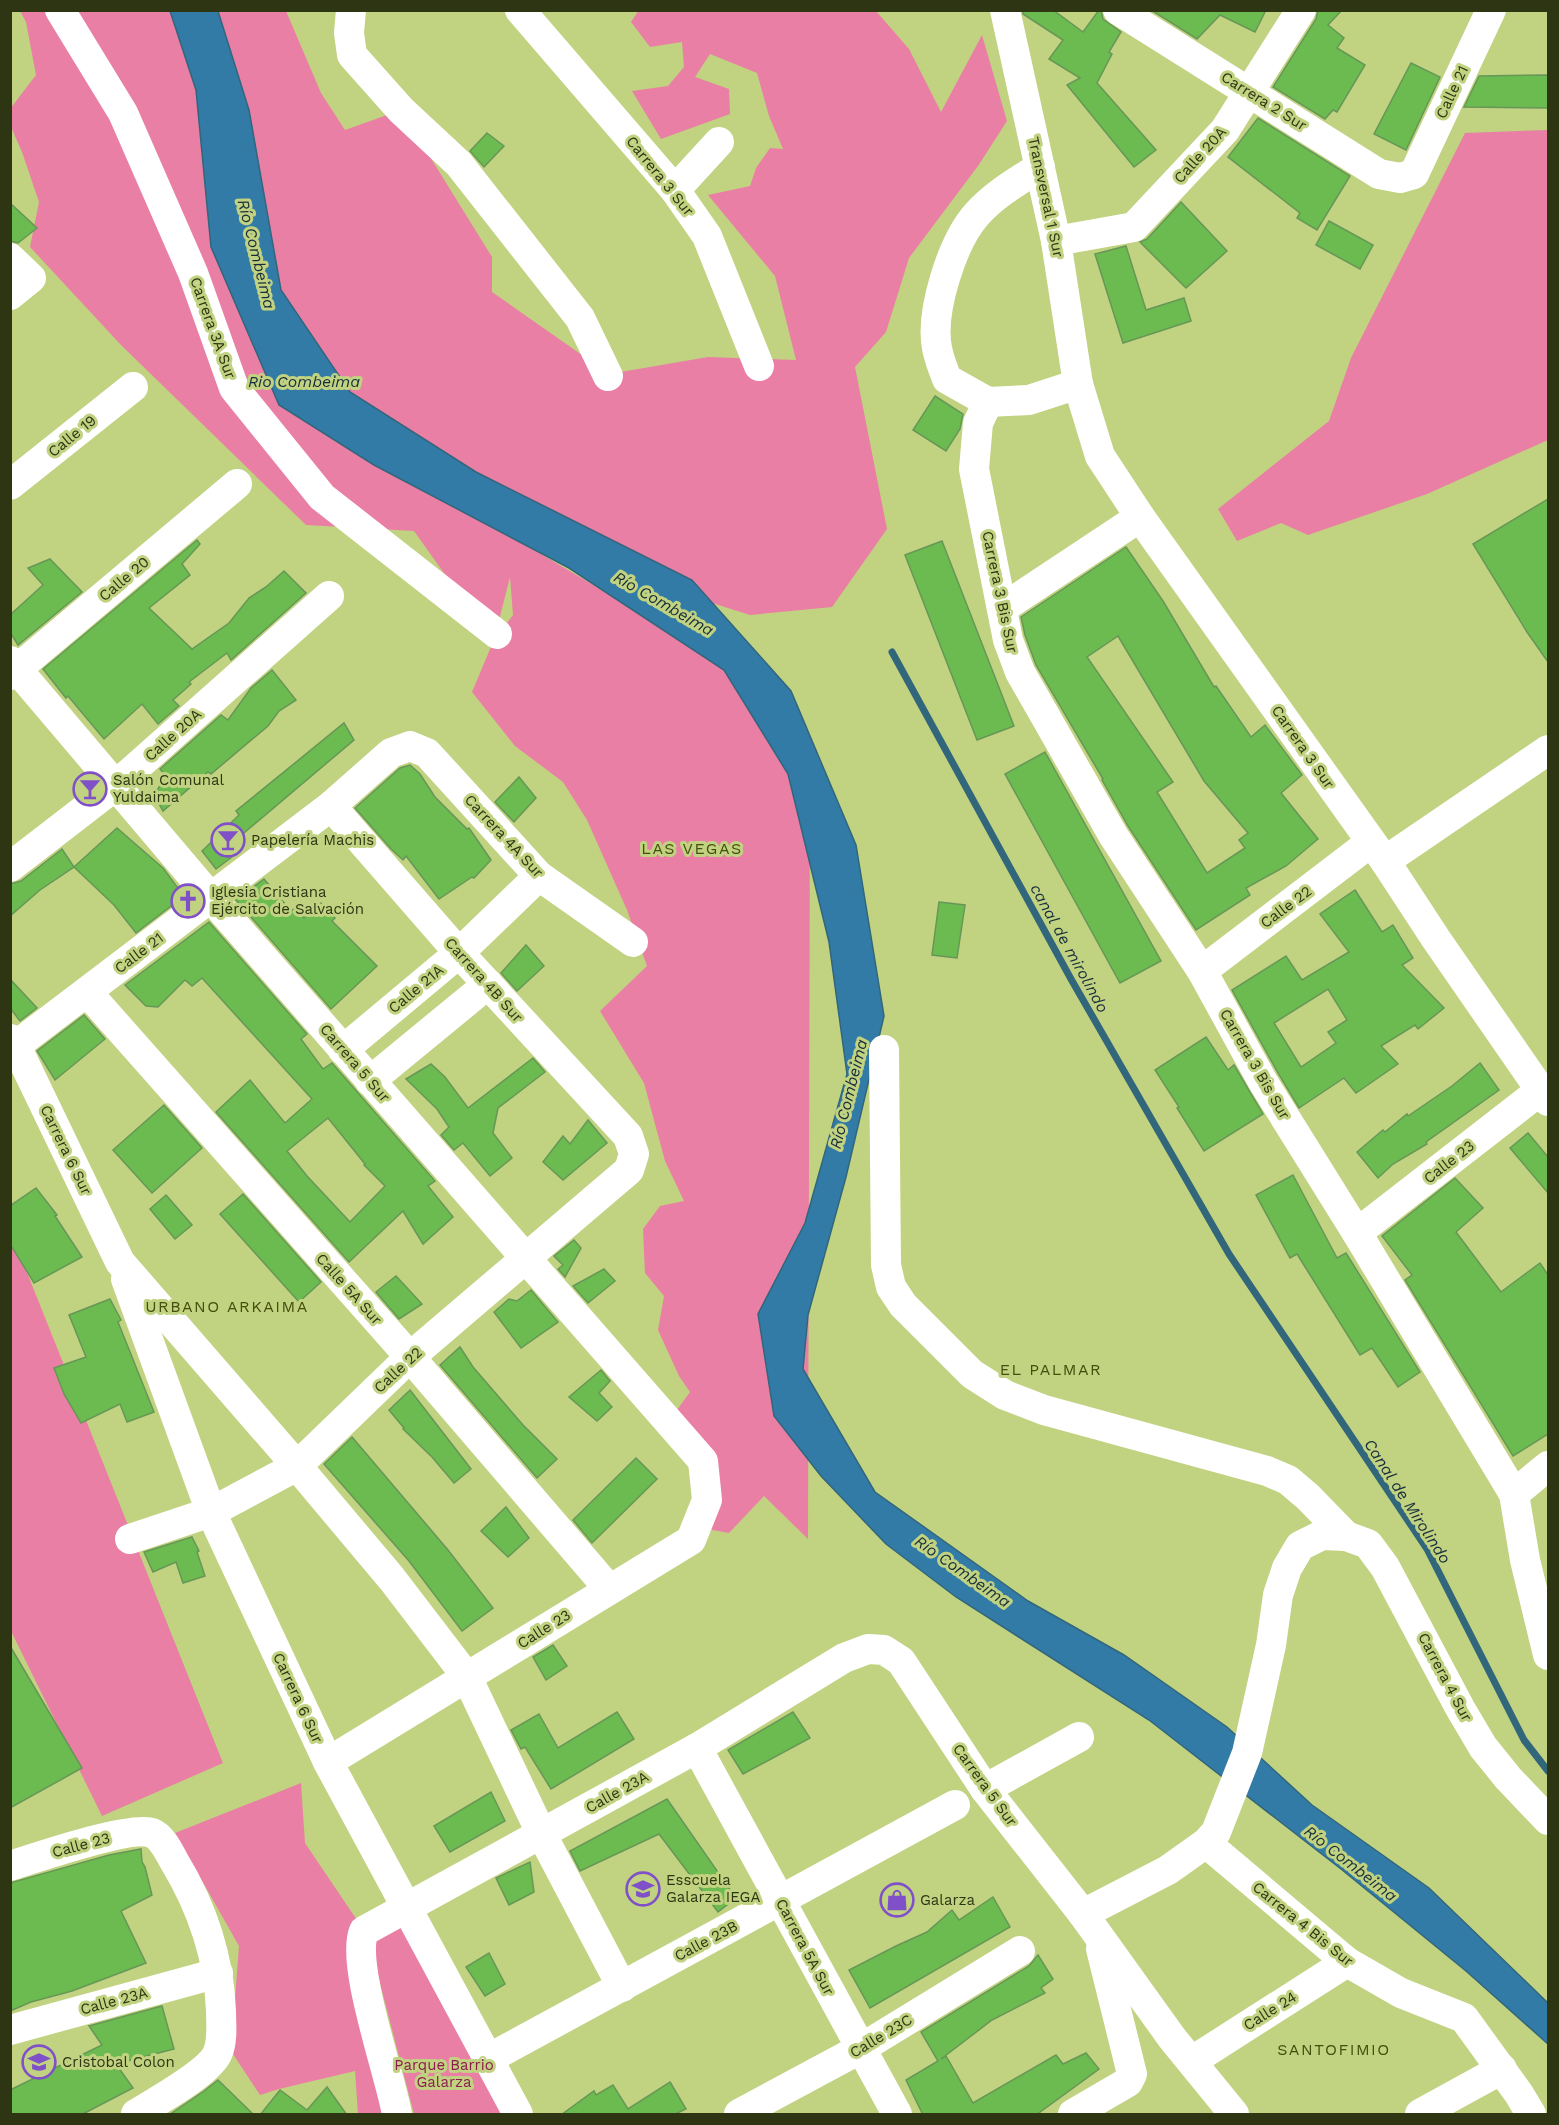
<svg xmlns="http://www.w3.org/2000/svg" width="1559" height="2125" viewBox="0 0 1559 2125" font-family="'Work Sans',sans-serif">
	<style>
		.green { fill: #ea7fa5; fill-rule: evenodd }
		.water { fill: #337ba7; stroke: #32667b; stroke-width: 1.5 }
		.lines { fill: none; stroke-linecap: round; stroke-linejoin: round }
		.stream { stroke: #32667b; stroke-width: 7 }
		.building { fill: #6cbb50; stroke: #669756; stroke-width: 1.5; fill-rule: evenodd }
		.minor { stroke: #fff; stroke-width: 30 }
		.labels { text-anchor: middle; stroke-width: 6; stroke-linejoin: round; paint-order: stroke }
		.street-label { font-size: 15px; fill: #2e3513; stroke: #c1d280 }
		.poi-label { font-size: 15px; fill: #2e3513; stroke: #c1d280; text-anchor: start }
		.park-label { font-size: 15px; fill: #8e1b50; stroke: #c1d280 }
		.water-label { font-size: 16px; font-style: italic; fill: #172d3c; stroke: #c1d280 }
		.neighbourhood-label { font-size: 16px; letter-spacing: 1.5px; fill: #444e0d; stroke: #c1d280 }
	</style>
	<rect width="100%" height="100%" fill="#c1d280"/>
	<!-- green -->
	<g class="green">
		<path d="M639 10 876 11 909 49 941 112 982 35 1007 121 978 166 909 258 886 332 855 367 887 529 832 607 750 615 522 543 602 590 735 675 810 793 808 1539 764 1496 729 1533 707 1529 677 1410 690 1392 679 1376 658 1330 664 1296 645 1273 643 1229 660 1206 684 1201 665 1161 644 1083 600 1011 647 966 627 910 587 820 563 782 515 746 472 692 493 642 414 531 306 525 121 345 30 247 39 202 22 152 11 127 10 109 36 75 26 22 20 11H286L321 93 345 130 401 110 492 257V292L609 374 708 357 796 360 775 276 708 195 750 186 756 168 770 148 783 149 769 116 757 73 710 54 695 77 729 89 730 114 661 139 632 91 668 86 684 67 682 42 650 47 631 22ZM510 577 513 615 494 640Z"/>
		<path d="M1548 130V440L1427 494 1308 535 1281 523 1237 541 1218 509 1329 421 1351 358 1465 133Z"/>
		<path d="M10 1230 223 1763 102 1816 11 1631Z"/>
		<path d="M301 1783 305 1843 361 1926 382 2114H358L355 2071 279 2089 260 2095 231 2051 239 1946 175 1833Z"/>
		<path d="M403 1916 512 2114H414L368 1937Z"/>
	</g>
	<!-- water -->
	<path class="water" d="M170 11H218L249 110 281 290 350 392 476 472 692 580 791 691 856 845 884 1016 846 1177 808 1315 803 1369 875 1492 1028 1601 1124 1655 1227 1727 1312 1805 1429 1888 1548 2003V2044L1466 1971 1341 1869 1149 1720 956 1597 886 1544 821 1476 774 1416 758 1314 805 1223 847 1074 829 942 788 774 724 670 569 568 374 465 279 405 211 247 196 90Z"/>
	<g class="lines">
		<!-- stream -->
		<path class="stream" d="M892 652 1071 979 1229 1254 1427 1549 1524 1740 1548 1771"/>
	</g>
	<!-- building -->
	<g class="building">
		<path d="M1023 10H1053L1083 32 1099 10H1101L1103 19 1121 32 1109 52 1112 54 1097 83 1156 150 1134 167 1067 85 1080 78 1049 59 1063 40 1023 14Z"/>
		<path d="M1151 10H1266L1255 32 1220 15 1197 39Z"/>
		<path d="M1318 10H1342L1328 25 1344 38 1337 48 1365 65 1337 112 1333 110 1325 119 1273 87 1316 19Z"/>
		<path d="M1411 63 1440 77 1406 150 1374 134Z"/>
		<path d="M1548 75V108L1464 107 1479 76Z"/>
		<path d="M1258 118 1350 176 1317 230 1297 218 1300 213 1228 157Z"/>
		<path d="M487 133 504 146 484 167 470 151Z"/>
		<path d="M1181 202 1227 251 1186 288 1140 242 1147 239Z"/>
		<path d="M10 203 37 228 18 243 10 241Z"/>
		<path d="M1329 221 1373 245 1360 269 1316 245Z"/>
		<path d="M1126 246 1146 310 1184 298 1191 321 1123 343 1095 254Z"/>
		<path d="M935 396 963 414 960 429 946 451 913 430Z"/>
		<path d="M1548 499V662L1527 632 1473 544Z"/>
		<path d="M197 540 200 544 182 564 190 575 149 608 192 649 229 623 249 598 266 587 284 571 306 593 231 660 227 653 189 682 191 684 173 700 179 706 158 724 142 704 104 739 68 696 66 698 43 669Z"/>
		<path d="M942 541 1014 726 977 740 905 555Z"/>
		<path d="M1126 547 1163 601 1214 687 1216 686 1251 737 1265 725 1302 775 1281 793 1318 839 1286 866 1246 888 1250 895 1196 930 1128 826 1102 780 1103 779 1036 665 1025 635 1021 617ZM1118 636 1204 781 1248 833 1239 840 1245 848 1207 873 1157 792 1173 782 1087 657Z"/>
		<path d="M50 559 82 592 18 645 10 632V615L43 585 28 568Z"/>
		<path d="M272 670 296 700 279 711 268 726 211 774 208 772 163 811 154 795 166 776 160 769 221 715 228 720 251 688Z"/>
		<path d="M344 723 354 740 225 849 232 857 216 869 202 851 239 815 236 811Z"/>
		<path d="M1045 752 1161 961 1120 983 1005 774Z"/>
		<path d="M410 765 420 774 435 797 467 829 469 828 491 860 474 878 472 877 439 899 406 856 403 860 391 849 355 808 400 768Z"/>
		<path d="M519 777 536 798 514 822 495 802Z"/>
		<path d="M117 828 163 868 184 896 136 933 114 905 74 867Z"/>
		<path d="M62 849 74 867 40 890 10 916V884L21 881Z"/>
		<path d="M264 879 291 911 296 907 304 918 321 903 335 918 332 921 377 966 331 1009 236 900Z"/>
		<path d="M1355 890 1382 932 1393 925 1413 958 1402 965 1444 1008 1418 1029 1415 1025 1381 1046 1398 1064 1356 1093 1344 1078 1299 1108 1278 1073 1232 990 1286 956 1302 980 1349 952 1320 914ZM1328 989 1347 1020 1328 1032 1336 1043 1301 1067 1274 1023Z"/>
		<path d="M939 902 965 905 957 958 932 955Z"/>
		<path d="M209 922 307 1034 301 1039 323 1069 332 1063 435 1181 428 1186 453 1217 423 1244 403 1211 349 1262 216 1112 250 1080 285 1123 312 1099 202 978 192 986 185 980 158 1007 146 1006 125 985ZM328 1118 365 1164 364 1165 385 1186 350 1222 307 1176 287 1151Z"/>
		<path d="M526 945 544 966 517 991 501 973Z"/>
		<path d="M10 979 37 1008 20 1021 10 1008Z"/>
		<path d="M84 1015 105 1039 55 1080 37 1051Z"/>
		<path d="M1206 1037 1228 1070 1234 1065 1263 1114 1204 1151 1177 1108 1179 1107 1155 1070Z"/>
		<path d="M533 1058 545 1072 498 1108 493 1133 512 1158 490 1176 463 1143 454 1150 441 1135 449 1127 437 1109 406 1079 431 1064 445 1077 468 1108Z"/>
		<path d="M1480 1063 1499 1090 1426 1142 1427 1144 1393 1164 1378 1178 1357 1152 1383 1130 1385 1132 1407 1114 1408 1116 1452 1086Z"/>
		<path d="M164 1105 202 1148 152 1193 113 1150Z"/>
		<path d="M588 1120 607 1143 563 1180 543 1162 563 1136 570 1144Z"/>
		<path d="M1528 1133 1548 1157V1193L1510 1148Z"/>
		<path d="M1293 1175 1337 1258 1346 1253 1420 1372 1398 1387 1372 1348 1360 1355 1297 1254 1290 1258 1256 1195Z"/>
		<path d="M1455 1178 1483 1208 1456 1232 1501 1292 1540 1263 1548 1275V1434L1513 1456 1405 1280 1412 1275 1382 1236Z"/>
		<path d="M36 1188 57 1215 55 1216 82 1257 34 1283 10 1244V1206Z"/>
		<path d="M243 1194 321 1282 299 1302 220 1214Z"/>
		<path d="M166 1195 192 1225 175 1239 150 1209Z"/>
		<path d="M574 1240 581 1248 565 1277 558 1269 563 1265 554 1256Z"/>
		<path d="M604 1269 615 1281 588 1303 573 1286Z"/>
		<path d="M396 1276 422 1304 399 1319 376 1292Z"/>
		<path d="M531 1290 558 1322 521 1348 494 1312 509 1299 517 1301Z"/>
		<path d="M110 1299 121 1320 118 1322 154 1412 127 1422 120 1404 81 1423 64 1394 54 1368 86 1357 69 1315Z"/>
		<path d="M460 1347 473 1367 523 1425 557 1459 537 1478 440 1365Z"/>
		<path d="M601 1370 610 1381 599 1393 612 1407 597 1421 569 1397Z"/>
		<path d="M410 1390 471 1469 454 1483 432 1457 403 1429 404 1428 389 1410Z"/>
		<path d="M352 1437 448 1550 493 1608 462 1631 409 1561 324 1464Z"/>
		<path d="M636 1458 657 1479 592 1543 573 1520Z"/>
		<path d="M506 1507 529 1538 508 1557 481 1531Z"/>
		<path d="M192 1537 199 1551 197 1552 205 1576 183 1583 176 1562 153 1572 144 1552Z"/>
		<path d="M553 1645 567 1666 546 1680 533 1657Z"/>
		<path d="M10 1646 82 1768 10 1808Z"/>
		<path d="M617 1712 634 1739 551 1789 525 1747 521 1749 511 1730 539 1714 558 1748Z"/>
		<path d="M793 1712 810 1738 743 1774 728 1750Z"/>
		<path d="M491 1792 505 1821 450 1852 434 1826Z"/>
		<path d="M667 1799 736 1898 718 1912 659 1834 580 1871 570 1851Z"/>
		<path d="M141 1849 142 1862 145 1867 152 1895 121 1911 146 1963 72 1991 31 2002 10 2011V1883L109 1855Z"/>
		<path d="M530 1862 534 1892 509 1905 496 1878Z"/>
		<path d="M993 1897 1010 1927 870 2008 849 1970 896 1946 927 1932 952 1910 959 1920Z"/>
		<path d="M489 1953 505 1984 485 1996 466 1967Z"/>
		<path d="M1038 1955 1053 1979 1041 1988 1045 1993 992 2020 941 2059 946 2056 973 2103 1056 2055 1063 2064 1086 2053 1099 2069 1036 2115H923L906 2080 938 2061 921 2032 1029 1966Z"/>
		<path d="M162 2006 174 2049 116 2064 133 2088 81 2115H10V2090L102 2045 89 2026Z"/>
		<path d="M218 2080 254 2115H169L204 2091Z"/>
		<path d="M670 2082 686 2109 673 2115H561L594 2091 596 2095 613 2085 628 2109Z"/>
		<path d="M327 2087 347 2115H260L280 2090 307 2110Z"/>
	</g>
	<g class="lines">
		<!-- minor -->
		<g class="minor">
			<path d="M60 10 123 113 193 273 234 388 322 497 497 634"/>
			<path d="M351 10 349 33 352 55 401 110 459 164 580 318 608 376"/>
			<path d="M520 10 675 190 707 236 759 366"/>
			<path d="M1005 10 1056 241 1078 384 1100 456 1140 517 1385 861 1436 939 1548 1101"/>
			<path d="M1118 10 1379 174 1400 178 1414 174 1491 10"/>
			<path d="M1040 167C1018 181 995 194 977 214 952 242 930 312 937 348 939 359 943 369 947 379L988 402 1029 400 1078 384"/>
			<path d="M675 190 719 142"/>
			<path d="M1056 241 1134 227 1225 130 1301 10"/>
			<path d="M10 258 31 278 10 295"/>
			<path d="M988 402 978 423 974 469 1008 640 1020 672 1113 835 1202 971 1263 1082 1357 1233 1514 1494 1525 1560 1548 1655"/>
			<path d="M10 485 133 387"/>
			<path d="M1003 608 1140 517"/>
			<path d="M10 661 211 898 703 1461 707 1500 691 1540 328 1762"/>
			<path d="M10 675 237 484"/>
			<path d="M1385 861 1548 750"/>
			<path d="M10 867 115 786 329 596"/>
			<path d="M1202 971 1371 842"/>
			<path d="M87 992 410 1357 609 1589"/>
			<path d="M10 1039 16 1046 120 1262 297 1466 392 1579 467 1677 541 1833 622 1987"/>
			<path d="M10 1050 331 806 391 753 410 746 427 753 539 876 633 942"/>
			<path d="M343 1050 459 953 539 876"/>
			<path d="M884 1050 886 1265 891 1287 903 1305 972 1374 1005 1395 1044 1410 1267 1471 1288 1480 1308 1497 1346 1536"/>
			<path d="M370 1081 488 984"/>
			<path d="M1357 1233 1541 1090"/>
			<path d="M126 1279 211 1512 328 1762 518 2114"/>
			<path d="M1514 1494 1548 1466"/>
			<path d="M130 1539 211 1512 297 1466 410 1357 629 1170 634 1154 628 1136 459 953 331 806"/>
			<path d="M697 1748 897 2114"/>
			<path d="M985 1789 1079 1737"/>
			<path d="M1206 1843 1347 1962 1401 1993 1464 2018 1519 2094 1531 2114"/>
			<path d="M10 1866C35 1858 132 1825 152 1833 162 1837 169 1852 174 1861 202 1907 219 1957 221 2011 221 2024 223 2039 218 2052 211 2072 155 2102 136 2114"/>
			<path d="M1083 1914 1168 1870 1206 1843 1216 1832 1247 1753 1271 1645 1278 1595 1287 1568 1300 1546 1322 1535 1346 1536 1368 1544 1385 1567 1460 1708 1483 1747 1508 1778 1548 1820"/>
			<path d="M10 2030 218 1973"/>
			<path d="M488 2059 955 1805"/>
			<path d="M1192 2061 1347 1962"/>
			<path d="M397 2114C390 2074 350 1963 364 1931L697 1748 844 1658 868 1649 884 1650 901 1661 985 1789 1083 1914 1172 2038 1234 2114"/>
			<path d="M739 2114 860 2049 1020 1951"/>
			<path d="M1073 2114 1128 2082 1132 2074 1101 1949"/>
			<path d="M1420 2114 1502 2069"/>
		</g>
	</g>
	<!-- icons -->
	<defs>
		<symbol id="bar-ring" viewBox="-11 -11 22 22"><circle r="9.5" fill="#c1d280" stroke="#8050c9" stroke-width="1.5"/><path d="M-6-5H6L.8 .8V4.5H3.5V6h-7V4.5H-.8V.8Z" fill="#8050c9"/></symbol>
		<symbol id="church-ring" viewBox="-11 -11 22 22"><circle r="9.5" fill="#c1d280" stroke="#8050c9" stroke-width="1.5"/><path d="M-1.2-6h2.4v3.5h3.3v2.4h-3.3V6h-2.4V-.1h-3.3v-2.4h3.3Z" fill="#8050c9"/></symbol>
		<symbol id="school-ring" viewBox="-11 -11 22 22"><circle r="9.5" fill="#c1d280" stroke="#8050c9" stroke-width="1.5"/><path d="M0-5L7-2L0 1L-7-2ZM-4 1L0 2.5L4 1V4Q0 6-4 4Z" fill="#8050c9"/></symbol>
		<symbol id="shop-ring" viewBox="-11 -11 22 22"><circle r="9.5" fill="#c1d280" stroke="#8050c9" stroke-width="1.5"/><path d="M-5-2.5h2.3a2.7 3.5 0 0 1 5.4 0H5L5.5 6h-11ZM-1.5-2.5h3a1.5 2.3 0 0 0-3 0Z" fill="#8050c9"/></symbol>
	</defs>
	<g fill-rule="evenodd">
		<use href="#bar-ring" x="71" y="770" width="38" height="38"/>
		<use href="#bar-ring" x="209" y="821" width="38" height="38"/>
		<use href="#church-ring" x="169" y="882" width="38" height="38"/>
		<use href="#school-ring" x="624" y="1870" width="38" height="38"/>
		<use href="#shop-ring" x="878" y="1881" width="38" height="38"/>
		<use href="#school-ring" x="20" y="2043" width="38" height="38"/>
	</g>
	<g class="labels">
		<!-- street labels -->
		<g class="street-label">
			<text transform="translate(1452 92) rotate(-65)" y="5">Calle 21</text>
			<text transform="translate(1264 101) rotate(32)" y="5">Carrera 2 Sur</text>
			<text transform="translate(1200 155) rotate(-48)" y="5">Calle 20A</text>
			<text transform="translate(660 176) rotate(51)" y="5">Carrera 3 Sur</text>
			<text transform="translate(1046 197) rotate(78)" y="5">Transversal 1 Sur</text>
			<text transform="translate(213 328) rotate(70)" y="5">Carrera 3A Sur</text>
			<text transform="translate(72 436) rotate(-39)" y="5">Calle 19</text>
			<text transform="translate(124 579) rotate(-40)" y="5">Calle 20</text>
			<text transform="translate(1000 592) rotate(78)" y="5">Carrera 3 Bis Sur</text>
			<text transform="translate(173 735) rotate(-42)" y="5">Calle 20A</text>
			<text transform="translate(1303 747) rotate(55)" y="5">Carrera 3 Sur</text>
			<text transform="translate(504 836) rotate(47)" y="5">Carrera 4A Sur</text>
			<text transform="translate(1286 907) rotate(-37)" y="5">Calle 22</text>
			<text transform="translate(139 953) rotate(-37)" y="5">Calle 21</text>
			<text transform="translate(484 980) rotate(48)" y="5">Carrera 4B Sur</text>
			<text transform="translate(416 989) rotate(-40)" y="5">Calle 21A</text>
			<text transform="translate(355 1063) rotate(49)" y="5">Carrera 5 Sur</text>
			<text transform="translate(1255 1064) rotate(60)" y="5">Carrera 3 Bis Sur</text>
			<text transform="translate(66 1150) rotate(64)" y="5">Carrera 6 Sur</text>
			<text transform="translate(1449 1162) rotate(-38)" y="5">Calle 23</text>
			<text transform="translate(349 1289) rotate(48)" y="5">Calle 5A Sur</text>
			<text transform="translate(398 1370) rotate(-43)" y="5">Calle 22</text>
			<text transform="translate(544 1629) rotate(-32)" y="5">Calle 23</text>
			<text transform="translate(1445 1677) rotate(62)" y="5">Carrera 4 Sur</text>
			<text transform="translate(298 1698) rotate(65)" y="5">Carrera 6 Sur</text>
			<text transform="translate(985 1785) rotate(54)" y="5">Carrera 5 Sur</text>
			<text transform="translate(617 1792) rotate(-29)" y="5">Calle 23A</text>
			<text transform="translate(81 1845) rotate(-15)" y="5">Calle 23</text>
			<text transform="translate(1303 1924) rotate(39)" y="5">Carrera 4 Bis Sur</text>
			<text transform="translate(706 1941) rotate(-28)" y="5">Calle 23B</text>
			<text transform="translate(805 1947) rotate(62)" y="5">Carrera 5A Sur</text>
			<text transform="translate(114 2001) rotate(-15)" y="5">Calle 23A</text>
			<text transform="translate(1270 2011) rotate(-32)" y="5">Calle 24</text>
			<text transform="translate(881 2036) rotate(-31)" y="5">Calle 23C</text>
		</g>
		<!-- poi labels -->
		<g class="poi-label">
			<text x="113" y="785">Salón Comunal<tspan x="113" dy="17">Yuldaima</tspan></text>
			<text x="251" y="845">Papelería Machis</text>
			<text x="211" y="897">Iglesia Cristiana<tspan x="211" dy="17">Ejército de Salvación</tspan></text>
			<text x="666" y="1885">Esscuela<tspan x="666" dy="17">Galarza IEGA</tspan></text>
			<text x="920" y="1905">Galarza</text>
			<text x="62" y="2067">Cristobal Colon</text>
		</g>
		<!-- park labels -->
		<g class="park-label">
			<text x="444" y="2070">Parque Barrio<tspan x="444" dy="17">Galarza</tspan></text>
		</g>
		<!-- water labels -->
		<g class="water-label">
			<text transform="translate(257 254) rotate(76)" y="6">Río Combeima</text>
			<text x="304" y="387">Rio Combeima</text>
			<text transform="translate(664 603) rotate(30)" y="6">Río Combeima</text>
			<text transform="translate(1070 948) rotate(61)" y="6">canal de mirolindo</text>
			<text transform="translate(848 1094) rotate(-76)" y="6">Río Combeima</text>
			<text transform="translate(1408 1501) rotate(57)" y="6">Canal de Mirolindo</text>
			<text transform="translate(963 1571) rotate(35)" y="6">Río Combeima</text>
			<text transform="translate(1351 1863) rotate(38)" y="6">Río Combeima</text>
		</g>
		<!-- neighbourhood labels -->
		<g class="neighbourhood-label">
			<text x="692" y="854">LAS VEGAS</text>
			<text x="227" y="1312">URBANO ARKAIMA</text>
			<text x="1051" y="1375">EL PALMAR</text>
			<text x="1334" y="2055">SANTOFIMIO</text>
		</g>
	</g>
	<!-- border -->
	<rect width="1559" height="2125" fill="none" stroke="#2e3513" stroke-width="24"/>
</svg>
